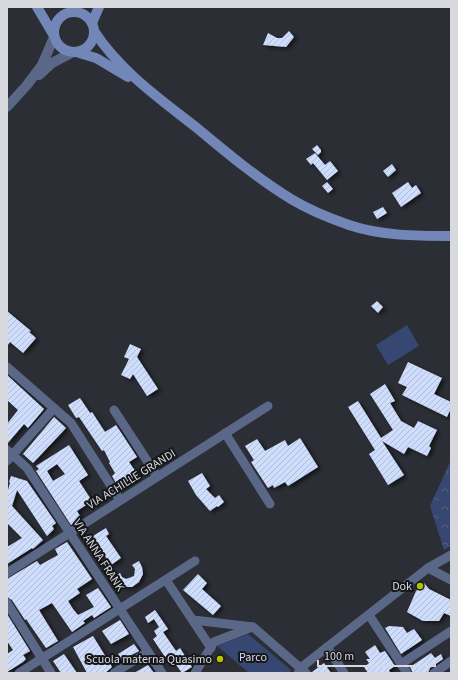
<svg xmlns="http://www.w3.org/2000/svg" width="458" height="680" viewBox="0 0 458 680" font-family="'Source Sans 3',sans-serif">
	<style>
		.green { fill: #364772 }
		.forest { fill: url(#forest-crowns) }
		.building { fill: url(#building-hatch); fill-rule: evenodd; filter: url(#shadow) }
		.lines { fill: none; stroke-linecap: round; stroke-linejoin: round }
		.minor { stroke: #5a6786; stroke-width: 9 }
		.tertiary { stroke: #5a6786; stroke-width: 10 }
		.secondary { stroke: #7286b8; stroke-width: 10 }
		.poi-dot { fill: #b1c500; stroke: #15161a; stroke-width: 1.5 }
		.labels { text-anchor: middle; stroke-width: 4; stroke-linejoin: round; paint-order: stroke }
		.street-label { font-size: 12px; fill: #d7d9de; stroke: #15161a }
		.poi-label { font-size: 12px; fill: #d7d9de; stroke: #15161a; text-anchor: end }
		.park-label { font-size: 12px; fill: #d5def2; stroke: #15161a }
	</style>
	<defs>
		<pattern id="forest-crowns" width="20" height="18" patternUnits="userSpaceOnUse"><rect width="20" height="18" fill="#364772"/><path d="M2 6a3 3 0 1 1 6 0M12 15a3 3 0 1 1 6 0" fill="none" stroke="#526186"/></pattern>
		<pattern id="building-hatch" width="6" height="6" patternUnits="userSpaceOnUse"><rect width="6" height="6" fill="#cfddfd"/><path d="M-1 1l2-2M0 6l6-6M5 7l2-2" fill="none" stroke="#b2bed8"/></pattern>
		<filter id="shadow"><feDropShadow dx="3" dy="2" stdDeviation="2" flood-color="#0009"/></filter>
	</defs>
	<rect width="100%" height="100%" fill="#2b2e35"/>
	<!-- green -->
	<g class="green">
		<path d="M407 325 419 346 388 365 376 345Z"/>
		<path d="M248 634 291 670 289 673H249L217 646Z"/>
	</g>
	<!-- forest -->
	<path class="forest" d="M451 460V546L444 550 430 506Z"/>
	<!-- building -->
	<g class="building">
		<path d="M289 31 294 37 286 47 263 45 268 33 277 38H282Z"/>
		<path d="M317 145 321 150V152L318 155 312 149Z"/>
		<path d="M315 153 325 165 330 161 338 171 327 180 313 163 311 165 306 159Z"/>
		<path d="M392 164 396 170 388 177 383 171Z"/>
		<path d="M327 182 333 189 328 193 322 186Z"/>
		<path d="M408 182 412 188 416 185 421 193 401 207 392 193Z"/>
		<path d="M383 207 387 213 377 219 373 212Z"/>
		<path d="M377 301 383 307 378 313 371 306Z"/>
		<path d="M7 311 31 331 29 332 36 338 23 353 10 342 7 346Z"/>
		<path d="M130 344 141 349 137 357 158 389 147 396 133 374 130 379 121 375 129 359 124 357Z"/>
		<path d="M408 362 442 378 434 394 451 402V408L447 417 402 395 407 387 398 383Z"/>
		<path d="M7 375 44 409 28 428 24 424 7 444V424L18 410 7 400Z"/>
		<path d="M385 384 395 401 390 403 401 421 414 428 418 421 437 430 429 446 431 448 427 456 408 447 404 454 382 441 404 475 388 485 369 454 375 450 348 407 358 401 381 438 393 430 370 394Z"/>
		<path d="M80 398 90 413 92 412 105 432 116 425 137 457 129 462 138 475 122 485 120 480 116 483 112 476 115 473 109 463 110 462 104 450 102 451 79 417 76 418 68 405Z"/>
		<path d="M54 417 66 428 33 463 23 454Z"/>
		<path d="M300 438 318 467 288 486 285 482 274 488 273 485 268 488 251 462 254 460 245 446 257 439 265 451 285 440 288 446Z"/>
		<path d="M69 445 88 475 79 481 92 501 77 511 81 518 71 525 36 471 39 469 36 466ZM57 464 65 474 53 481 47 471Z"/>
		<path d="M202 473 210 486 206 489 215 498 219 495 224 502 218 507 217 506 210 511 196 495 188 481Z"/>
		<path d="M11 476 27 481 56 523 52 526 54 529 47 536 17 490 12 506 43 540 33 549 32 548 7 564V547L22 538 7 523V493L10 483 9 482Z"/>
		<path d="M106 528 109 534 106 536 121 558 111 565 99 547 95 543 92 545 88 539Z"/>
		<path d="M67 542 92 579 77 589 80 593 68 601 73 609 78 615 94 607 86 595 98 588 111 607 94 618 92 615 83 621 85 623 72 632 52 603 39 610 58 641 46 648 26 619 25 620 12 600 7 597V579L37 561 40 565 58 555 55 549Z"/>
		<path d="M139 561 142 567 143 574 139 582 132 587H124L117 583 114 577 120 573 122 577 126 579 134 576 135 569 132 565Z"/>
		<path d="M198 574 207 583 202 589 221 606 213 615 183 590Z"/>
		<path d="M424 583 429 589 451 600V616L444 613 439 621H423L407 612 416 591Z"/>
		<path d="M155 610 168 629 163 632 176 651 180 648 192 667 182 673 169 655 165 657 153 639 157 636 154 631 159 627 154 619 148 623 145 617Z"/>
		<path d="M7 614 30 651 23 655 26 659 23 662 7 672V654L13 650 7 641Z"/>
		<path d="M120 620 129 634 111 644 102 631Z"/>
		<path d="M389 626 403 627 407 633 414 629 422 640 401 654 385 628Z"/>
		<path d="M93 636 112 667 105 673H87L73 647Z"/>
		<path d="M134 644 139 651 122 660 118 654Z"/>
		<path d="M375 645 380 653 385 651 395 666 389 670 390 673H368L364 667 369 663 366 659H370L365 652Z"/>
		<path d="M431 653 435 658 441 654 443 659 430 668 428 673H413L410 667Z"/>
		<path d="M64 654 77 673H61L53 661Z"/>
		<path d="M324 663 331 673H312V672Z"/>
		<path d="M148 665 154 673H134Z"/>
	</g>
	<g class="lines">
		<!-- minor -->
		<g class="minor">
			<path d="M7 367 71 423 120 500"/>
			<path d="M114 410 157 476"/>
			<path d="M225 433 270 504"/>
			<path d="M7 450 27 468 162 673"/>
			<path d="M7 461 54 408"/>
			<path d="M428 568 451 580"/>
			<path d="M7 573 268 406"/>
			<path d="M166 580 211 648"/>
			<path d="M7 603 51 673"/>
			<path d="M369 615 407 673"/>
			<path d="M193 620 253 627 306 673"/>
			<path d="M327 647 344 673"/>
			<path d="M401 664 451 631"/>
			<path d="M19 673 195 561"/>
			<path d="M114 673 148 652"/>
			<path d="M195 673 214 642 252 627"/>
			<path d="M298 673 303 666 428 568 451 555"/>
			<path d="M434 673 451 661"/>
		</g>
		<!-- tertiary -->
		<g class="tertiary">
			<path d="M39 75 52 63 73 52"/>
			<path d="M7 107 27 85 42 65 54 37"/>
		</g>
		<!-- secondary -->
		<g class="secondary">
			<path d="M37 7 53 34"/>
			<circle cx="74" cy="32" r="20"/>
			<path d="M92 23 99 7"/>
			<path d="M94 31C120 71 160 99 197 128 227 153 258 179 291 199 309 210 329 218 349 225 382 236 417 236 451 236"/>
			<path d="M76 52 96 58 128 77"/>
		</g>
	</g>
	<!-- markers -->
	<g class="poi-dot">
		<circle cx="420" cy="586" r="4"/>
		<circle cx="220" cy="659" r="4"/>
	</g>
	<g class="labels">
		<!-- street labels -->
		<g class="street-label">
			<text transform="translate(131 479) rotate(-32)" y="4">VIA ACHILLE GRANDI</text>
			<text transform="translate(99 555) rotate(57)" y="4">VIA ANNA FRANK</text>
		</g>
		<!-- poi labels -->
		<g class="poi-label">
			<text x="412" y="590">Dok</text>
			<text x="212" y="663">Scuola materna Quasimo</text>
		</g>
		<!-- park labels -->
		<g class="park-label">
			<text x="253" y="661">Parco</text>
		</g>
	</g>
	<!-- border -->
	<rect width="458" height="680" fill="none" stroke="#d7d9de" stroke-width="16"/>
	<!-- scale -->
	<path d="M318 660v6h117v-6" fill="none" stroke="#d7d9de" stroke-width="2"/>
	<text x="324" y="660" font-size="12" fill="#d7d9de" stroke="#15161a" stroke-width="3" paint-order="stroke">100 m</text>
</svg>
